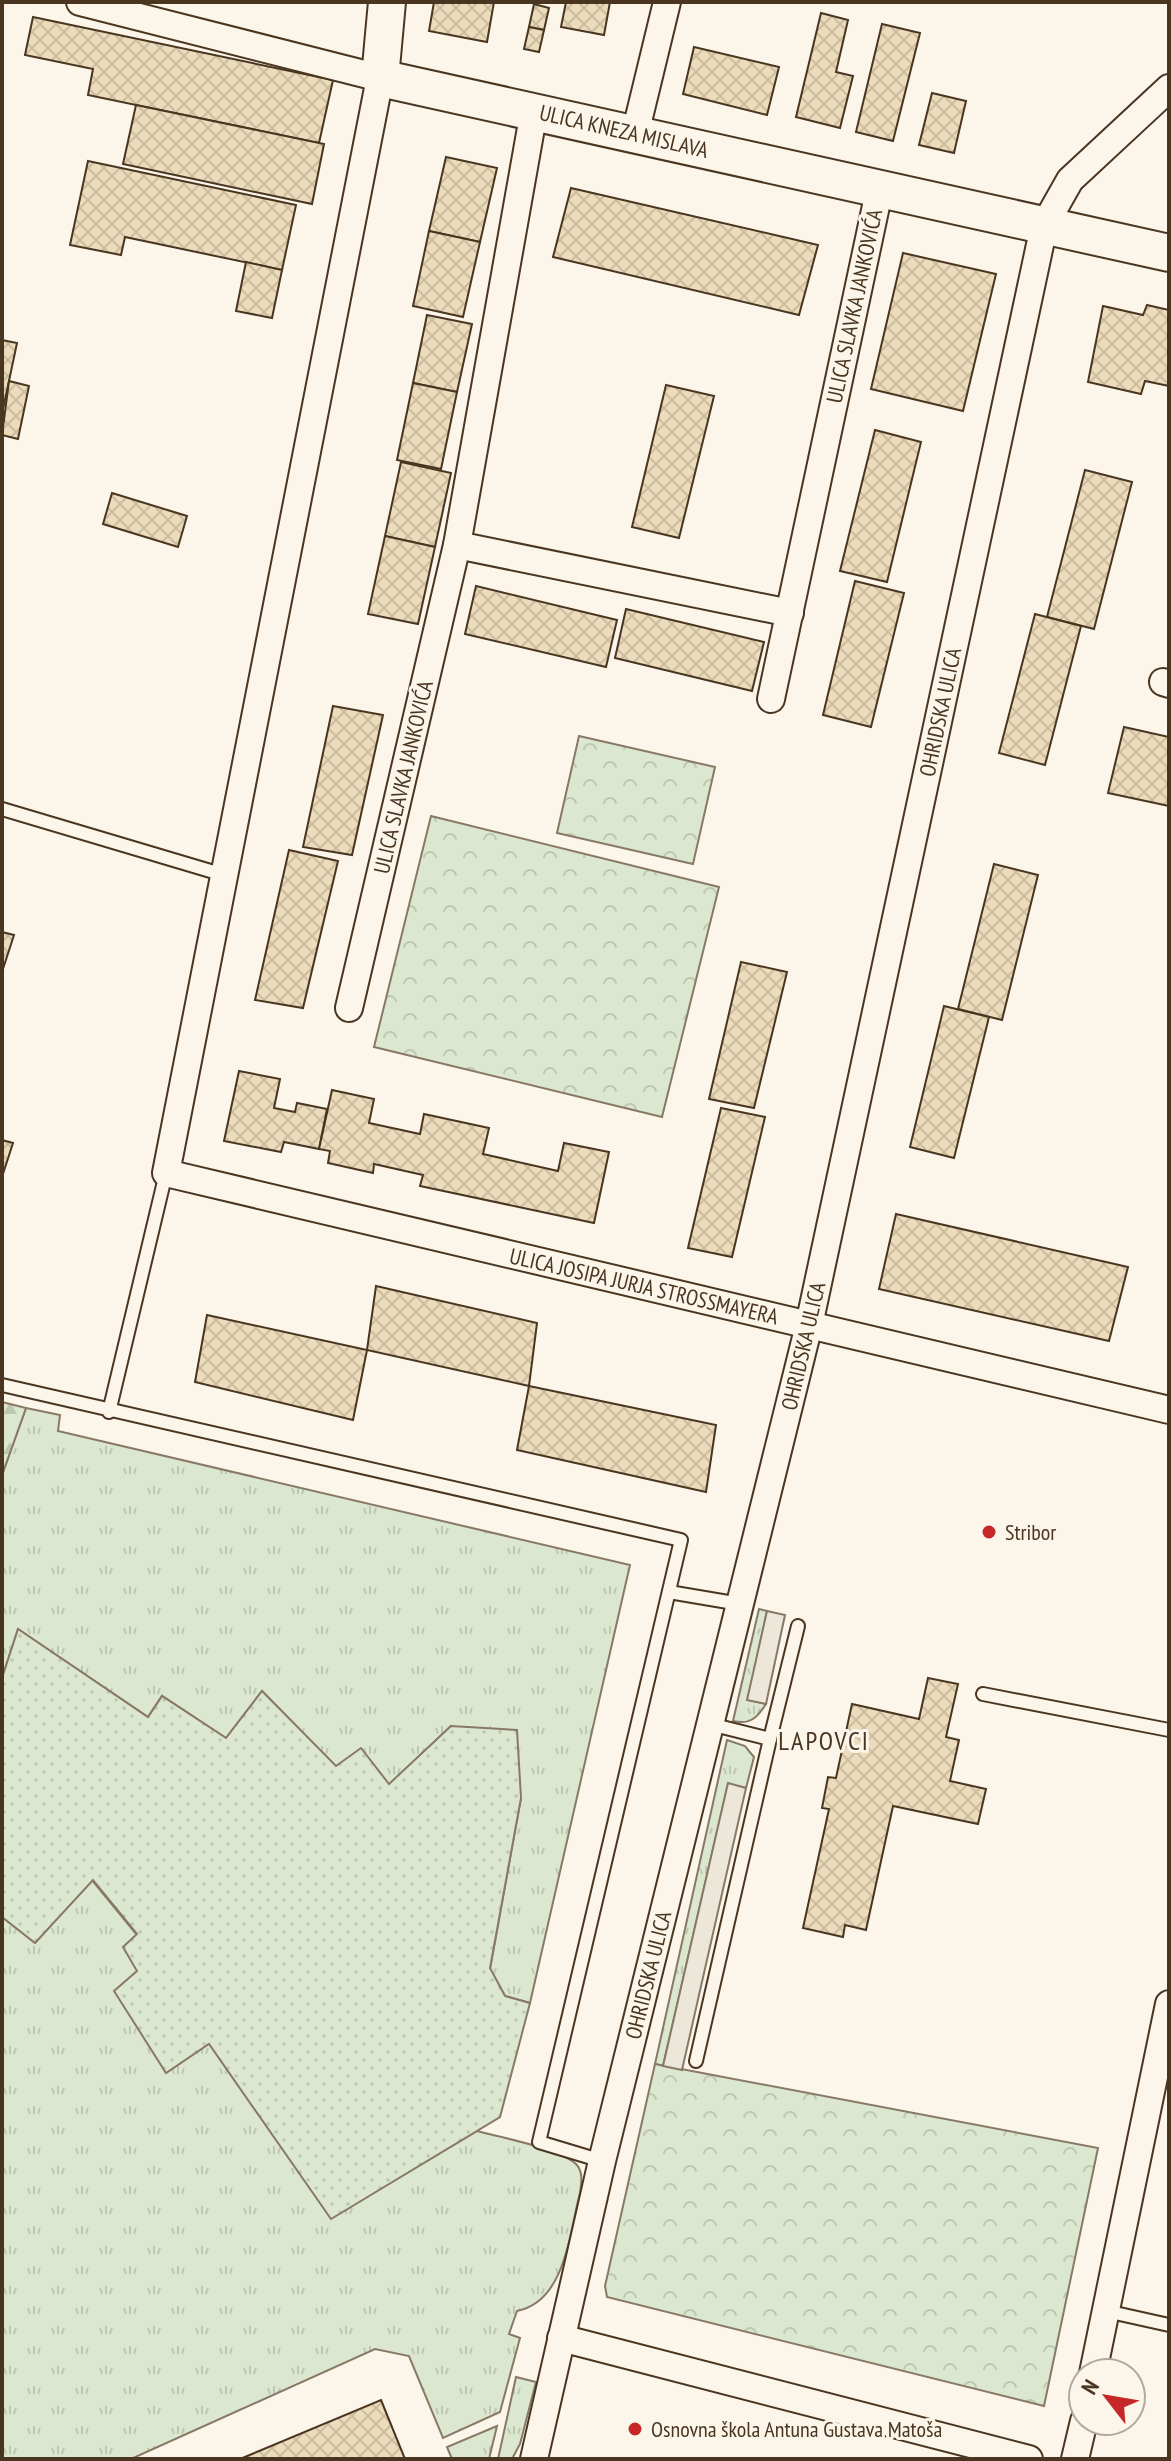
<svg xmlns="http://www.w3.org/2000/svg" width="1171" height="2461" viewBox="0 0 1171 2461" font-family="'PT Sans Narrow',sans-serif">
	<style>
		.grass { fill: url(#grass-tufts); stroke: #887966; stroke-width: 2 }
		.forest { fill: url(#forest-firs); stroke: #887966; stroke-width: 2 }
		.park { fill: url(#park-crowns); stroke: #887966; stroke-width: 2 }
		.garden { fill: url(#garden-dots); stroke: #887966; stroke-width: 2 }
		.parking { fill: #ede7d9; stroke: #887966; stroke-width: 2 }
		.building { fill: url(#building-cross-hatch); stroke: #4a3520; stroke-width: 2 }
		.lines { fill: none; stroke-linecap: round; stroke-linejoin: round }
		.lane-casing { stroke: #4a3520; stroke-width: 16 }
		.street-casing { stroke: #4a3520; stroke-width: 30 }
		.secondary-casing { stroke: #4a3520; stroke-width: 40 }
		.lane { stroke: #fbf6e9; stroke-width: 12 }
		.street { stroke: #fbf6e9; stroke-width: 26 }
		.secondary { stroke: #fbf6e9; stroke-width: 36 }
		.poi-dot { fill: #c62828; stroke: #fbf6e9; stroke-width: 3 }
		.labels { text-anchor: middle; stroke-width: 6; stroke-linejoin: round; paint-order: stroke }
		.street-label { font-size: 22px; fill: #4a3520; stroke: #fbf6e9 }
		.poi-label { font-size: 22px; fill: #4a3520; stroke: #fbf6e9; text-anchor: start }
		.quarter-label { font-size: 26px; letter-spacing: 2px; fill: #4a3520; stroke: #fbf6e9 }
	</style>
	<defs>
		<pattern id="grass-tufts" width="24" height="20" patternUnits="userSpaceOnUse" patternTransform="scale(2)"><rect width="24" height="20" fill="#dce7d0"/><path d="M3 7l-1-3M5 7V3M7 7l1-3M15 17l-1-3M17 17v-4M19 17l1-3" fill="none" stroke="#bec7b2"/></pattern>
		<pattern id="forest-firs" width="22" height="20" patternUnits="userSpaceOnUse" patternTransform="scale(2)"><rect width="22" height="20" fill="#dce7d0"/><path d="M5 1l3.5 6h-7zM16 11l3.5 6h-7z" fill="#bec7b2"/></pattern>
		<pattern id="park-crowns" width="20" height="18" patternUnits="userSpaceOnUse" patternTransform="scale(2)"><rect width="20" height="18" fill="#dce7d0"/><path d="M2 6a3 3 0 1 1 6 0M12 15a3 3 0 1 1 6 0" fill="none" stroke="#bec7b2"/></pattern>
		<pattern id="garden-dots" width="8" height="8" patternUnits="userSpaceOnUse" patternTransform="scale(2)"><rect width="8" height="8" fill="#dce7d0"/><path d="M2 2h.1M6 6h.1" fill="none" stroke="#bec7b2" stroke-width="1.8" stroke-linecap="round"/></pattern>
		<pattern id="building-cross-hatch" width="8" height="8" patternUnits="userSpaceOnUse" patternTransform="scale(2)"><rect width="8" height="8" fill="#ecdcbc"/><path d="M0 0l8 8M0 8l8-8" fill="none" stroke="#ccbda1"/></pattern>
	</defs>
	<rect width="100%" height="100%" fill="#fbf6e9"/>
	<!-- grass -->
	<g class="grass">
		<path d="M26 1408 60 1415 58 1431 630 1565 530 2003 505 1996 490 1969 521 1798 451 1726 389 1785 336 1767 262 1691 226 1738 162 1696 148 1717 18 1629 2 1678V1475Z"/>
		<path d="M759 1609 767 1611 748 1700 766 1704C757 1718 750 1725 733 1721Z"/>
		<path d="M727 1740 745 1746 754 1757 746 1788 728 1784 663 2066 655 2064Z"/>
		<path d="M92 1880 137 1935 138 1971 166 2072 209 2043 331 2218 477 2131C498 2137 570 2150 579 2168 583 2176 581 2184 580 2193 569 2233 566 2301 517 2311L509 2334 520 2338 500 2412 443 2438 409 2356 375 2349 131 2459H2V1917L35 1943Z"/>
		<path d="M516 2377 536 2382 520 2444 512 2459H498Z"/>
		<path d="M497 2426 489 2459H452L447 2447Z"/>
	</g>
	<!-- forest -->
	<path class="forest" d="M2 1402 26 1408 2 1475Z"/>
	<!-- park -->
	<g class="park">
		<path d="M579 736 715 767 693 864 557 833Z"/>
		<path d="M431 816 719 887 662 1117 374 1047Z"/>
		<path d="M655 2064 1098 2148 1044 2406 607 2297 605 2286Z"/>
	</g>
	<!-- garden -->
	<path class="garden" d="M18 1629 148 1717 162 1696 226 1738 262 1691 336 1766 361 1748 389 1784 451 1726 517 1730 521 1798 490 1968 505 1996 530 2003 500 2117 331 2219 209 2044 166 2073 114 1991 137 1971 123 1947 137 1934 93 1880 35 1943 2 1917V1678Z"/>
	<!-- parking -->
	<g class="parking">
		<path d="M767 1611 785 1615 766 1704 747 1700Z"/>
		<path d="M728 1783 746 1788 682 2070 663 2066Z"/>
	</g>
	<!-- building -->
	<g class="building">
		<path d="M434 2H494L487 42 429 31Z"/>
		<path d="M566 2H610L604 35 561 27Z"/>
		<path d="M534 4 549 8 544 30 529 27Z"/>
		<path d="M821 13 848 20 836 72 853 76 840 128 796 117Z"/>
		<path d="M33 17 333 80 319 143 88 95 93 69 25 55Z"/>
		<path d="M882 24 920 33 893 141 856 132Z"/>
		<path d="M529 27 544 30 539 52 524 49Z"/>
		<path d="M694 47 779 67 767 115 683 94Z"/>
		<path d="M932 93 966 101 954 153 919 145Z"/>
		<path d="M136 105 324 144 312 204 123 164Z"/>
		<path d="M446 157 497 168 480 242 429 231Z"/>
		<path d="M88 161 296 205 282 270 125 237 121 255 70 245Z"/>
		<path d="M571 188 818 245 799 315 553 257Z"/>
		<path d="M429 231 480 242 463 317 413 306Z"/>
		<path d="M903 253 996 274 963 411 871 389Z"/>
		<path d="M246 262 282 270 272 318 236 311Z"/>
		<path d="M1147 305 1169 310V386L1145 381 1141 394 1088 382 1103 306 1143 315Z"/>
		<path d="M427 315 472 324 457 392 413 383Z"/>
		<path d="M2 340 17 343 2 414Z"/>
		<path d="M9 381 29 386 18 439 2 435Z"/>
		<path d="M413 383 457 392 441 469 397 460Z"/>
		<path d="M666 385 714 396 679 538 632 527Z"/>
		<path d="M875 430 921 442 887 582 840 571Z"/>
		<path d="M401 462 451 473 435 547 385 536Z"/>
		<path d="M1085 470 1132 482 1094 629 1047 617Z"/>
		<path d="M112 493 187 516 178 547 103 524Z"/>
		<path d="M385 536 435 547 418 624 368 614Z"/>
		<path d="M855 581 904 593 871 727 823 715Z"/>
		<path d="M476 586 617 620 606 667 465 634Z"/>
		<path d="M626 609 764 642 752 691 615 658Z"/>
		<path d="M1035 614 1081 626 1045 765 999 753Z"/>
		<path d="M333 706 383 715 352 855 303 847Z"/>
		<path d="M1124 727 1169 737V806L1108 793Z"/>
		<path d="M289 850 338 861 303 1008 255 1000Z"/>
		<path d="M994 864 1038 875 1002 1020 958 1009Z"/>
		<path d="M2 932 14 935 2 972Z"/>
		<path d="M741 962 787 972 754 1108 709 1099Z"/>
		<path d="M944 1006 989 1017 954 1158 910 1147Z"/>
		<path d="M239 1071 280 1079 274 1108 295 1112 297 1103 327 1109 319 1149 284 1142 281 1152 224 1141Z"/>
		<path d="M332 1090 374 1099 369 1123 420 1134 424 1114 489 1128 483 1154 558 1171 564 1143 609 1152 594 1223 420 1186 423 1175 374 1164 373 1173 328 1163 330 1151 319 1149Z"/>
		<path d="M721 1108 765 1117 732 1257 688 1248Z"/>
		<path d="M2 1140 13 1143 2 1177Z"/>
		<path d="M896 1214 1128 1267 1109 1341 879 1289Z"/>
		<path d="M376 1286 537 1323 529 1386 367 1350Z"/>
		<path d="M207 1315 367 1350 353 1420 195 1382Z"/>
		<path d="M529 1386 716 1425 706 1492 517 1450Z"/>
		<path d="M928 1678 958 1684 946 1737 959 1740 950 1781 986 1789 978 1824 893 1806 866 1930 845 1925 843 1937 803 1928 829 1809 822 1808 828 1777 836 1778 852 1704 919 1719Z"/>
		<path d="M381 2400 405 2459H240Z"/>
	</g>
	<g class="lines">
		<defs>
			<g id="lane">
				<path d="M2 809 224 875"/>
				<path d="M2 1385 681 1540 539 2142 602 2161"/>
				<path d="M109 1412 166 1173"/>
				<path d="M669 1592 740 1604"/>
				<path d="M983 1694 1169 1730"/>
				<path d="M770 1739 798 1626"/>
				<path d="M696 2061 770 1739 710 1724"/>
				<path d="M1106 2311 1169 2325"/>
			</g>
			<g id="street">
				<path d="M80 2 380 78 166 1173 1169 1410"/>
				<path d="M635 134 667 2"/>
				<path d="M457 545 790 613"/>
				<path d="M1163 682 1169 684"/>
				<path d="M771 699 880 187"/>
				<path d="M349 1008 457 545 534 111"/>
				<path d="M561 2338 1029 2459"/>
				<path d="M1093 2373 1169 2004"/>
				<path d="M534 2459 602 2161 809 1325 1044 226 1070 180 1169 88"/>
				<path d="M1075 2459 1084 2421"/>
			</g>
			<path id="secondary" d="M387 2 380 78 1169 253"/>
		</defs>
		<!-- lane casing -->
		<use href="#lane" class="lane-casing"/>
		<!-- street casing -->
		<use href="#street" class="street-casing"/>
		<!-- secondary casing -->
		<use href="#secondary" class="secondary-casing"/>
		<!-- lane -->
		<use href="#lane" class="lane"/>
		<!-- street -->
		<use href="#street" class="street"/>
		<!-- secondary -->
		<use href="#secondary" class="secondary"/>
	</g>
	<!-- markers -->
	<g class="poi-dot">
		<circle cx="989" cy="1532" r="8"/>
		<circle cx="635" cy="2429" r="8"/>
	</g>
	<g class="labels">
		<!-- street labels -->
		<g class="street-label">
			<text transform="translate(624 131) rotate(13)" y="8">ULICA KNEZA MISLAVA</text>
			<text transform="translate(854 306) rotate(-78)" y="8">ULICA SLAVKA JANKOVIĆA</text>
			<text transform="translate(940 712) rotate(-78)" y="8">OHRIDSKA ULICA</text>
			<text transform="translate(403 777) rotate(-77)" y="8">ULICA SLAVKA JANKOVIĆA</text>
			<text transform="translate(644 1286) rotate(13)" y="8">ULICA JOSIPA JURJA STROSSMAYERA</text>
			<text transform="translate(803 1346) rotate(-77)" y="8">OHRIDSKA ULICA</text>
			<text transform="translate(648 1975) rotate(-76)" y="8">OHRIDSKA ULICA</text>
		</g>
		<!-- poi labels -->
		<g class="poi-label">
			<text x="1005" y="1540">Stribor</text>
			<text x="651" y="2437">Osnovna škola Antuna Gustava Matoša</text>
		</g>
		<!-- quarter labels -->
		<g class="quarter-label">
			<text x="824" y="1750">LAPOVCI</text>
		</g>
	</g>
	<!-- border -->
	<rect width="1171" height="2461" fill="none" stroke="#4a3520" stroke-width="8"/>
	<!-- north arrow -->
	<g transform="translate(1107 2397) rotate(301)"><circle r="38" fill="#fbf6e9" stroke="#b4a999" stroke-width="2"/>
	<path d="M0-6L14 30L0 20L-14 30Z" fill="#c62828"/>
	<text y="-12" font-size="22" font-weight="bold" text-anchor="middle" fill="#4a3520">N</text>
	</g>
</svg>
